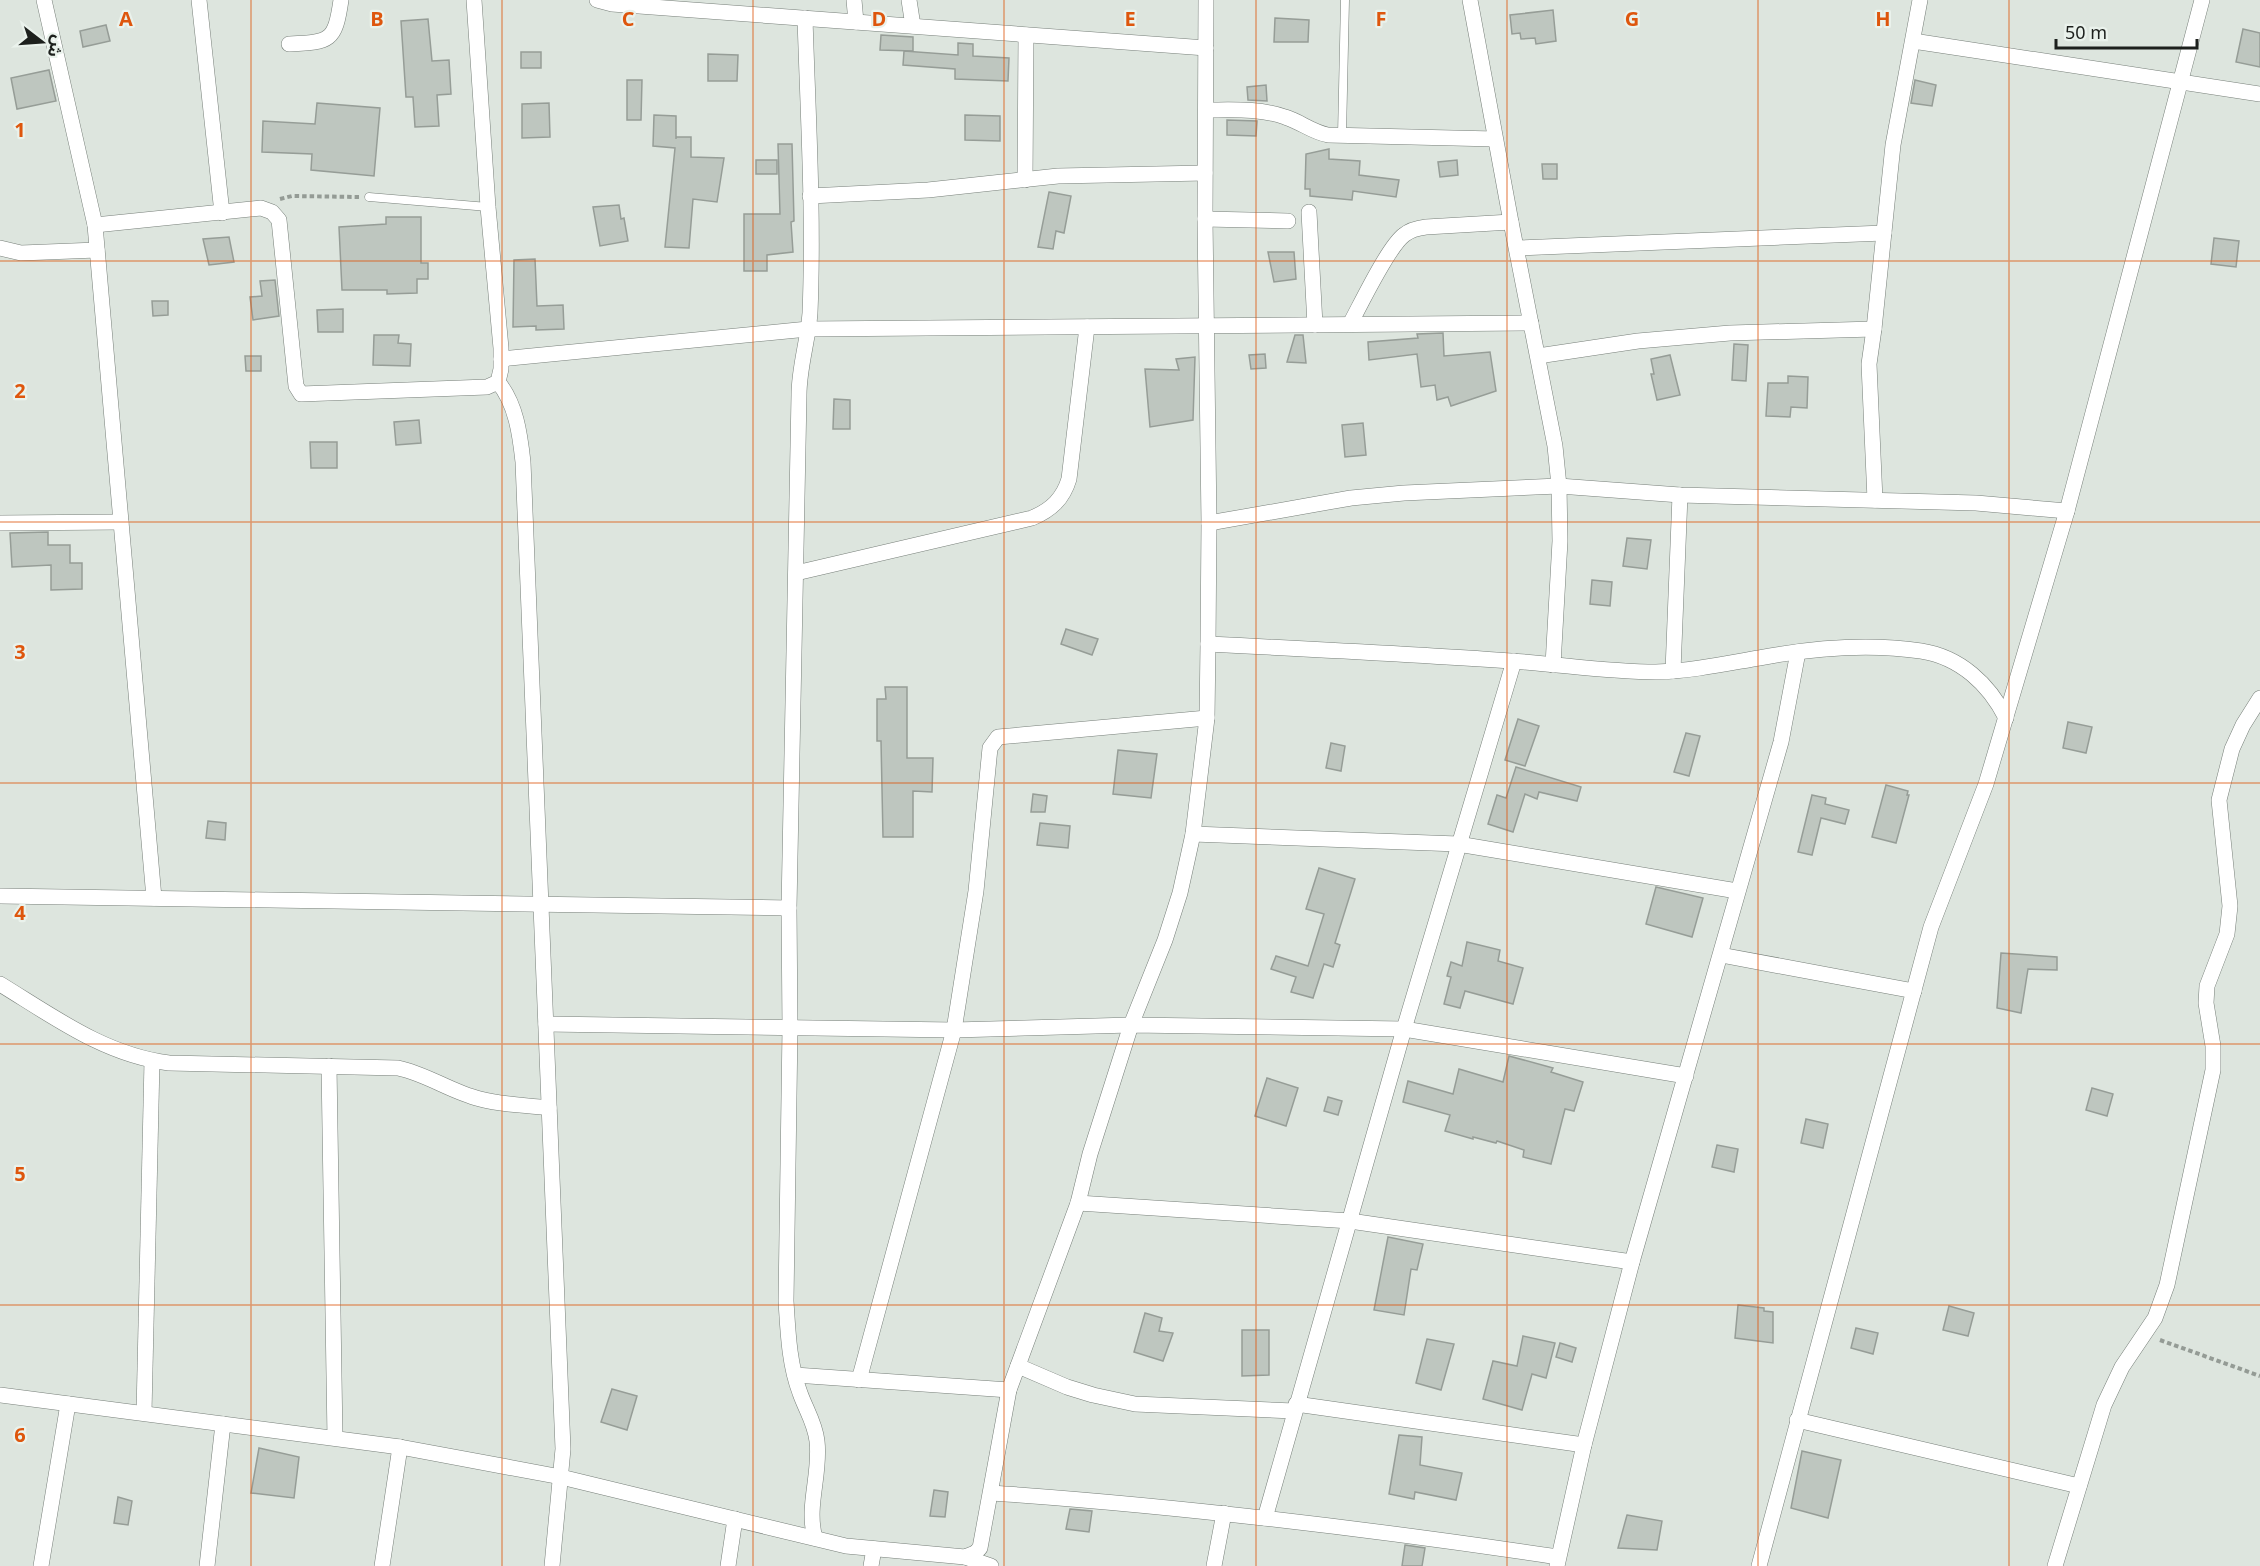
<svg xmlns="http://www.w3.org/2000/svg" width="2260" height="1566" viewBox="0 0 2260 1566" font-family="Georgia,'Noto Sans Arabic',serif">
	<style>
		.building { fill: #bec6bf; stroke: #969d97; stroke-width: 1.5 }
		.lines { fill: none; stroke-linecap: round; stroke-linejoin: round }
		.lane-casing { stroke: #777f79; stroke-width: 9 }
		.street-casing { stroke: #777f79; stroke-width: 16 }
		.path { stroke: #949b95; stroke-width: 4; stroke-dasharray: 4.5 3; stroke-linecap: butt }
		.lane { stroke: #fff; stroke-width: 8 }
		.street { stroke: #fff; stroke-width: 15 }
		.grid { fill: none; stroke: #de560d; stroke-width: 1.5; stroke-opacity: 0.55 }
		.grid-label { font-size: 20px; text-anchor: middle; font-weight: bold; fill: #de560d; stroke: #eaf2ec; stroke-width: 4.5; stroke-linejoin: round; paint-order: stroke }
	</style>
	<rect width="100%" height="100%" fill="#dde5de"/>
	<!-- building -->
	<g class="building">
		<path d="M1553 10 1556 41 1536 44 1535 38 1521 39 1520 33 1512 34 1510 15Z"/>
		<path d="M1275 18 1309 20 1308 42H1274Z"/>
		<path d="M428 19 432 61 449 60 451 94 437 95 439 126 415 127 413 97H406L401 21Z"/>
		<path d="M106 25 110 41 83 47 80 31Z"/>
		<path d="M2243 29 2260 33V67L2236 62Z"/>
		<path d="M881 35 913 37V51L880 50Z"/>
		<path d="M958 43 973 44V56L1009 58 1008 81 955 79V69L903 65 904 51 958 55Z"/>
		<rect x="521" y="52" width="20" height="16"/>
		<path d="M708 54 738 55 737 81H708Z"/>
		<path d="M49 70 56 101 17 109 11 78Z"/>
		<path d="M627 80H642L641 120H627Z"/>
		<path d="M1915 80 1936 85 1932 106 1911 103Z"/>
		<path d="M1266 85 1267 101 1248 100 1247 87Z"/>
		<path d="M317 103 380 108 374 176 311 170 312 154 262 152 263 121 315 124Z"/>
		<path d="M549 103 550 137 522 138V104Z"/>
		<path d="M654 115 676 116V139V137H691V157L724 158 717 202 693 199 689 248 665 247 675 148 653 146Z"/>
		<path d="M965 115 1000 116V141L965 140Z"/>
		<path d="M1227 120 1257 121 1256 136 1227 135Z"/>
		<path d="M778 144H792L794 221 791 222 793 252 767 255V271H744V214H780Z"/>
		<path d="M1329 149V159L1360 161 1359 175 1399 180 1396 197 1353 191 1352 200 1310 196V189H1305L1306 154Z"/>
		<rect x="756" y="160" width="21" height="14"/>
		<path d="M1457 160 1458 175 1440 177 1438 162Z"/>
		<path d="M1542 164H1557V179H1543Z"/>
		<path d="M1049 192 1071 196 1064 233 1056 231 1053 249 1038 247Z"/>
		<path d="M619 205 621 219 624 218 628 241 600 246 593 207Z"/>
		<path d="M386 217H421V263H428V279H417V293L387 294V290H342L339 227 386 224Z"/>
		<path d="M229 237 234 262 209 265 203 239Z"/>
		<path d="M2214 238 2239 241 2236 267 2211 264Z"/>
		<path d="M1268 252H1294L1296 279 1274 282Z"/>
		<path d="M535 259 537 306 563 305 564 329 536 330V326L513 327 514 260Z"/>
		<path d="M275 280 279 316 253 320 250 297 262 296 260 281Z"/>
		<path d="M152 301H168V315L153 316Z"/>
		<path d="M343 309V332H318L317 310Z"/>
		<path d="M1443 333 1444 356 1490 352 1496 391 1451 406 1448 397 1437 400 1435 385 1421 387 1417 354 1369 360 1368 342 1418 338 1417 334Z"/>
		<path d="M374 335H399L398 343 411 344 410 366 373 365Z"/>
		<path d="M1295 335H1303L1306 363 1287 362Z"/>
		<path d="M1734 344 1748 345 1746 381 1732 380Z"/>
		<path d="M1265 354 1266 368 1251 369 1249 355Z"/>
		<path d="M1670 355 1680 395 1657 400 1651 374H1654L1651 359Z"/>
		<path d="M245 356H261V371H246Z"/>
		<path d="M1195 357 1193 420 1150 427 1145 369 1179 370 1176 359Z"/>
		<path d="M1788 376 1808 377 1807 408 1791 407 1790 417 1766 416 1768 383H1788Z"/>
		<path d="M834 399 850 400V429H833Z"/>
		<path d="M419 420 421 443 396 445 394 422Z"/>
		<path d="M1363 423 1366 455 1345 457 1342 425Z"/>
		<path d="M310 442H337V468H311Z"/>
		<path d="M48 532V545H70V563H82V589L51 590V565L12 567 10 533Z"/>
		<path d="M1627 538 1651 540 1647 569 1623 566Z"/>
		<path d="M1592 580 1612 582 1610 606 1590 604Z"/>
		<path d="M1066 629 1098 639 1092 655 1061 644Z"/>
		<path d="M885 687H907V758H933L932 792 913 791V837H883L881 741H877V699H886Z"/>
		<path d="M1518 719 1539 726 1525 766 1505 760Z"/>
		<path d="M2068 722 2092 727 2086 753 2063 748Z"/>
		<path d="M1686 733 1700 736 1689 776 1674 772Z"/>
		<path d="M1331 743 1345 746 1341 771 1326 768Z"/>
		<path d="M1118 750 1157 754 1151 798 1113 794Z"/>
		<path d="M1516 767 1581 787 1577 801 1539 792 1537 799 1525 794 1513 832 1488 824 1497 795 1506 798Z"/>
		<path d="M1886 785 1908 791 1907 795H1909L1896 843 1872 837Z"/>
		<path d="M1033 794 1047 796 1045 812H1031Z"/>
		<path d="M1812 795 1826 798 1825 804 1849 810 1845 824 1821 818 1812 855 1798 852Z"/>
		<path d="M208 821 226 823 225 840 206 838Z"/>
		<path d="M1040 823 1070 826 1068 848 1037 845Z"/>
		<path d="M1319 868 1355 879 1335 943 1340 945 1333 967 1324 964 1313 998 1291 992 1296 977 1271 969 1276 956 1308 966 1324 914 1306 909Z"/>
		<path d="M1656 887 1703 898 1692 937 1646 924Z"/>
		<path d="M1467 942 1500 950 1498 961 1523 968 1513 1004 1465 991 1460 1008 1444 1004 1451 977 1447 976 1451 962 1462 966Z"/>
		<path d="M2001 953 2057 957V970L2028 969 2021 1013 1997 1008Z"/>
		<path d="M1509 1056 1553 1068 1551 1072 1583 1082 1574 1111 1565 1109 1551 1164 1523 1157 1524 1150 1497 1141 1496 1143 1473 1137V1139L1445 1131 1450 1115 1403 1102 1408 1081 1453 1094 1459 1069 1503 1082Z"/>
		<path d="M1267 1078 1298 1088 1286 1126 1255 1116Z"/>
		<path d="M2092 1088 2113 1094 2107 1116 2086 1110Z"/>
		<path d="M1328 1097 1342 1101 1338 1115 1324 1111Z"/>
		<path d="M1806 1119 1828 1124 1823 1148 1801 1143Z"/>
		<path d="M1717 1145 1738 1149 1734 1172 1712 1167Z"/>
		<path d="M1388 1237 1423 1244 1417 1270 1411 1269 1404 1315 1374 1310Z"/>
		<path d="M1738 1305 1764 1308V1311L1773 1312V1343L1735 1338Z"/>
		<path d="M1949 1306 1974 1313 1968 1336 1943 1330Z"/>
		<path d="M1145 1313 1162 1318 1159 1331 1173 1333 1163 1361 1134 1352Z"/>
		<path d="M1856 1328 1878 1333 1873 1354 1851 1348Z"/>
		<path d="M1242 1330H1269V1375L1242 1376Z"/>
		<path d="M1523 1336 1555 1343 1546 1378 1532 1374 1522 1410 1483 1399 1493 1361 1517 1366Z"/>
		<path d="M1427 1339 1454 1344 1441 1390 1416 1383Z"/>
		<path d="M1560 1343 1576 1348 1572 1362 1556 1357Z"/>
		<path d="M612 1389 637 1396 627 1430 601 1422Z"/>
		<path d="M1399 1435 1422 1437 1420 1465 1462 1473 1456 1500 1415 1492 1414 1499 1389 1494Z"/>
		<path d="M259 1448 299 1457 294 1498 251 1493Z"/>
		<path d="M1802 1451 1841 1460 1828 1518 1791 1508Z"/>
		<path d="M934 1490 948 1492 945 1517 930 1516Z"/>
		<path d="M118 1497 132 1501 128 1525 114 1523Z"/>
		<path d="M1070 1509 1092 1511 1089 1532 1066 1529Z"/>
		<path d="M1627 1515 1662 1521 1657 1550 1618 1548Z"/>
		<path d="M1405 1545 1425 1548 1422 1566H1402Z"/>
	</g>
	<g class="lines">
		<defs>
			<g id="lane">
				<path d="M1342 135 1345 0"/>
				<path d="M369 197 488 207"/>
			</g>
			<g id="street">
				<path d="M44 0 95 225 154 898"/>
				<path d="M199 0 222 213"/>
				<path d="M597 0 612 4 1206 48"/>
				<path d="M854 0 856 22"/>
				<path d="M909 0 913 26"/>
				<path d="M1470 0 1511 222 1555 446 1559 486 1560 541 1553 665"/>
				<path d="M805 18C808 116 814 215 810 313 808 341 799 367 799 395L789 908 790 1028 786 1301C788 1332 789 1364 800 1393 806 1410 815 1423 817 1441 821 1474 806 1506 815 1538"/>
				<path d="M1913 41 2260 94"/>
				<path d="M289 44C330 42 335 42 341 0"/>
				<path d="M1206 110C1232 110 1260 108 1285 117 1301 122 1312 132 1328 135L1495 139"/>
				<path d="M1025 180 1026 35"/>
				<path d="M810 196 928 190 1058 176 1205 173"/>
				<path d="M1309 212 1315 325"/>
				<path d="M1205 219 1288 221"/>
				<path d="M95 225 261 208 272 212 279 220 296 386 301 394 487 387 498 382 501 369V348L488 207 474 0"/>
				<path d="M0 248 21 253 97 250"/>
				<path d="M1517 248 1884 233"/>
				<path d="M1350 324C1361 304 1388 247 1404 235 1410 230 1418 228 1426 227L1511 222"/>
				<path d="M1538 356 1638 341 1730 333 1874 329"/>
				<path d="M501 359 808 329 1531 323"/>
				<path d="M498 382C516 404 520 434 523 462L563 1449 552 1566"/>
				<path d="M1875 500 1869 364 1874 329 1893 145 1920 0"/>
				<path d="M0 523 121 522"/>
				<path d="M1209 523 1351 498 1404 493 1559 486 1680 495 1976 503 2067 511"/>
				<path d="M796 573 1032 518C1051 510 1063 499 1069 479L1087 327"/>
				<path d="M1208 644C1309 649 1410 654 1511 661 1559 664 1607 672 1656 672 1691 671 1724 664 1759 658 1812 648 1867 643 1921 651 1960 657 1989 684 2006 718"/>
				<path d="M1673 671 1680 495"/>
				<path d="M1193 834 1458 844 1737 891"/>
				<path d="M0 896 789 908"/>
				<path d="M1721 955 1914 991"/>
				<path d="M0 984C54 1017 105 1055 169 1063L398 1068C427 1074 451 1092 480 1099 502 1105 527 1105 549 1108"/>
				<path d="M546 1024 954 1030 1131 1025 1404 1029 1686 1076"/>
				<path d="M329 1066 335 1438"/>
				<path d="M1078 1203 1350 1221 1632 1262"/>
				<path d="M1018 1366 1067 1387 1093 1395 1135 1404 1294 1411"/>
				<path d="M795 1375 1009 1390"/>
				<path d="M859 1380 954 1030 976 891 990 748 998 737 1207 718"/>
				<path d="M0 1395 400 1447 561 1477 846 1546 965 1557 975 1553 980 1548 1009 1390 1078 1203 1090 1154 1131 1025 1165 940 1180 893 1193 834 1207 718 1208 644 1209 523 1205 219 1206 0"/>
				<path d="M1296 1404 1584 1445"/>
				<path d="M144 1413 152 1061"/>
				<path d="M1797 1420 2079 1486"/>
				<path d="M992 1493C1182 1506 1370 1529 1558 1557"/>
				<path d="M1265 1518 1404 1029 1514 661"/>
				<path d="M965 1557 991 1566"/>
				<path d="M41 1566 68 1404"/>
				<path d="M207 1566 223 1424"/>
				<path d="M382 1566 400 1447"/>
				<path d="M728 1566 735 1519"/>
				<path d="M871 1566 874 1549"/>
				<path d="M1214 1566 1224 1513"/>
				<path d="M1557 1566 1584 1445 1632 1262 1781 742 1798 652"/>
				<path d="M1759 1566 1931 927 1986 784 2067 511 2202 0"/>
				<path d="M2055 1566 2104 1405 2122 1367 2155 1318 2167 1285 2213 1070V1046L2206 1003 2207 986 2227 934 2230 906 2219 800 2232 749 2243 725 2260 698"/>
			</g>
		</defs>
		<!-- lane casing -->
		<use href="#lane" class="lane-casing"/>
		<!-- street casing -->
		<use href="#street" class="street-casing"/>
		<!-- path -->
		<g class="path">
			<path d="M280 199 292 196 359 197"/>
			<path d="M2160 1340 2260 1376"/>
		</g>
		<!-- lane -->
		<use href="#lane" class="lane"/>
		<!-- street -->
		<use href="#street" class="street"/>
	</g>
	<!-- grid -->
	<path class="grid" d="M251 0V1566M502 0V1566M753 0V1566M1004 0V1566M1256 0V1566M1507 0V1566M1758 0V1566M2009 0V1566M0 261H2260M0 522H2260M0 783H2260M0 1044H2260M0 1305H2260"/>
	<g class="grid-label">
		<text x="126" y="26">A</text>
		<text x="377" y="26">B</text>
		<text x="628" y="26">C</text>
		<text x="879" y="26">D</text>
		<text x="1130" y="26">E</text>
		<text x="1381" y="26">F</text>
		<text x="1632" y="26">G</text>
		<text x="1883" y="26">H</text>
		<text x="20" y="137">1</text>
		<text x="20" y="398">2</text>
		<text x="20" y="659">3</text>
		<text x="20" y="920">4</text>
		<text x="20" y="1181">5</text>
		<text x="20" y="1442">6</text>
	</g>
	<!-- north arrow -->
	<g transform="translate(42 42) rotate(107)" stroke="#eaf2ec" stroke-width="4.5" paint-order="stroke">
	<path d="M0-4.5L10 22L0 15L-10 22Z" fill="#1d201d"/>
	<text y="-9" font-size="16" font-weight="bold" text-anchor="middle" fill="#1d201d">ش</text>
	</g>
	<!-- scale -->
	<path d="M2056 39v9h141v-9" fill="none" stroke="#1d201d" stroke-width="3"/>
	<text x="2065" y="39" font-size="18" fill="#1d201d" stroke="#eaf2ec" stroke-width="4.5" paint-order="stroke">50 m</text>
</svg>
